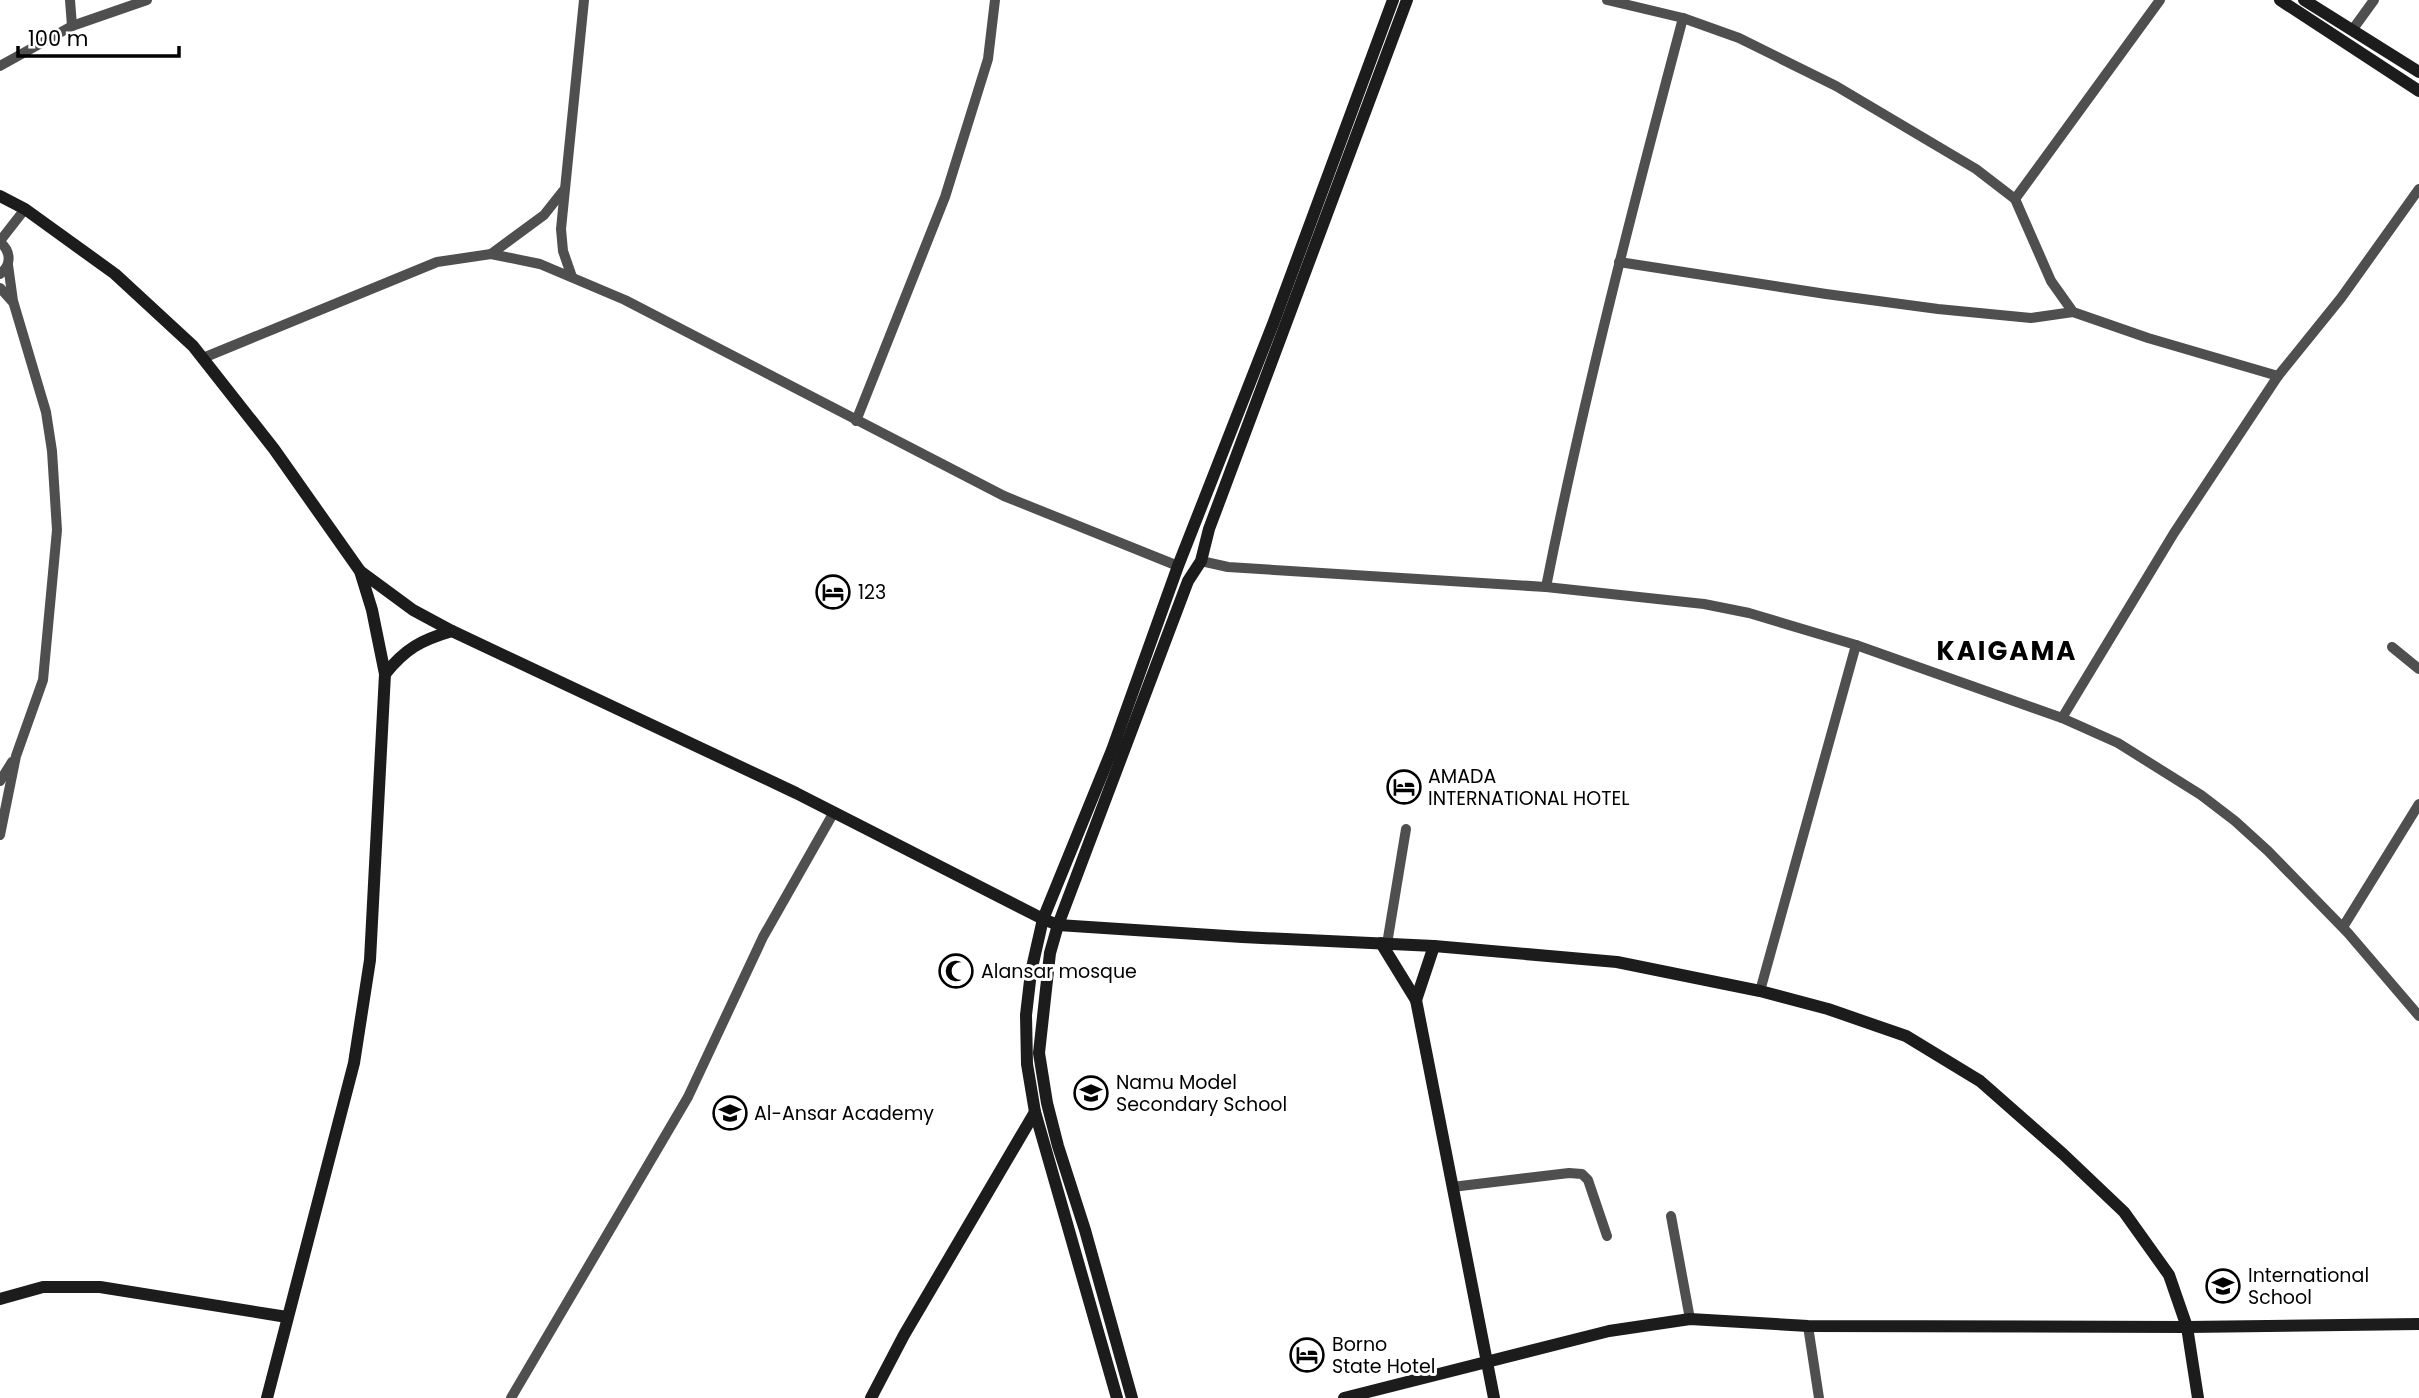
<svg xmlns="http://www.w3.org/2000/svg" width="2419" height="1398" viewBox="0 0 2419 1398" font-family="Poppins,sans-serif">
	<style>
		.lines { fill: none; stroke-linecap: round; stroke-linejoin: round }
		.street { stroke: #4f4f4f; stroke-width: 10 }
		.secondary { stroke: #1c1c1c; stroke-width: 12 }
		.labels { text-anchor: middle; stroke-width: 6; stroke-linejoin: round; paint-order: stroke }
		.poi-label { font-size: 19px; fill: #000; stroke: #fff; text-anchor: start }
		.district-label { font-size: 26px; font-weight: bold; letter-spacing: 2px; fill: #000; stroke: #fff }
	</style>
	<rect width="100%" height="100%" fill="#fff"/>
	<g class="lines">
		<!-- street -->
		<g class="street">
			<path d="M70 0 72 26"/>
			<path d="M1607 0 1683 18 1739 38 1836 86 1976 169 2015 199 2051 281 2073 312 2148 338 2278 376"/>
			<path d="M2353 29 2374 0"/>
			<path d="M0 66 72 26 147 0"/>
			<path d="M2015 199 2160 0"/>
			<path d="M0 241 25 209"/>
			<path d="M0 242C11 251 12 265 0 274"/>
			<path d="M491 254 544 215 563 191"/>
			<path d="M1619 262 1826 294 1938 309 2031 318 2073 312"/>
			<path d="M572 277 563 251 561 229 584 0"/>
			<path d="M0 288 12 301"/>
			<path d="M203 358 437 262 491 254 540 264 625 300 1004 496 1178 566"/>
			<path d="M856 421 945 197 988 59 995 0"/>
			<path d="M1201 561 1228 567 1546 587 1704 604 1749 613 1856 645 2062 718 2118 743 2201 795 2235 821 2268 851 2348 933 2419 1016"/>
			<path d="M1546 587C1584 395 1633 206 1683 18"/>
			<path d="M2392 647 2419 669"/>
			<path d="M2062 718 2174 533 2278 376 2341 298 2419 189"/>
			<path d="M0 781 12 762"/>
			<path d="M0 835 16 756 43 680 57 530 52 451 46 412 13 301 8 265"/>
			<path d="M2343 927 2419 804"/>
			<path d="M1387 944 1406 829"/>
			<path d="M1760 991 1856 645"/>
			<path d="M1452 1187 1569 1173 1582 1174 1588 1180 1607 1236"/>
			<path d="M1671 1216 1690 1319"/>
			<path d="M1808 1326 1819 1398"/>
			<path d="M511 1398 688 1097 763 937 834 812"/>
		</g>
		<!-- secondary -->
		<g class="secondary">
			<path d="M2280 0 2419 91"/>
			<path d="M2304 0 2419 72"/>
			<path d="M0 196 25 209 115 274 193 346 274 449 360 571 372 610 385 674 370 960 354 1063 267 1398"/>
			<path d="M360 571 413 610 452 631 796 793 1043 919 1058 925 1242 937 1434 946 1617 962 1760 991 1828 1009 1906 1036 1980 1081 2063 1154 2124 1212 2169 1275 2187 1327 2198 1398"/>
			<path d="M385 674C405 649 421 640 452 631"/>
			<path d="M1381 943 1416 1000 1494 1398"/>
			<path d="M1416 1000 1434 946"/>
			<path d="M0 1299 43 1287H100L287 1317"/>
			<path d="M871 1398 904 1335 1035 1112"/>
			<path d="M1117 1398 1035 1112 1027 1064 1026 1015 1031 972 1043 919 1112 750 1178 566 1273 324 1393 0"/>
			<path d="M1132 1398 1085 1230 1058 1146 1047 1103 1039 1053 1050 953 1058 925 1188 581 1201 561 1209 529 1407 0"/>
			<path d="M1344 1398 1609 1331 1690 1319 1808 1326 2187 1327 2419 1324"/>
		</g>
	</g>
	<!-- icons -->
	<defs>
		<symbol id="hotel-ring" viewBox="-11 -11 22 22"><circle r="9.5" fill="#fff" stroke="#000" stroke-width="1.5"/><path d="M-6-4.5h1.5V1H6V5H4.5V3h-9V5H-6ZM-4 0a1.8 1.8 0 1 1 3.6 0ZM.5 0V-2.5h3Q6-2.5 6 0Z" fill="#000"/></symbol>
		<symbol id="mosque-ring" viewBox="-11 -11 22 22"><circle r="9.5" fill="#fff" stroke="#000" stroke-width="1.5"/><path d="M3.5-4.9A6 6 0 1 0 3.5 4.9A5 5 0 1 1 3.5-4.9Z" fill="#000"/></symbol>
		<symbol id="school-ring" viewBox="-11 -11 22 22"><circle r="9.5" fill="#fff" stroke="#000" stroke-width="1.5"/><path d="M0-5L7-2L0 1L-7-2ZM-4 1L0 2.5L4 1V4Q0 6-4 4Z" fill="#000"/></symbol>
	</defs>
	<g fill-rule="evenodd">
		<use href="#hotel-ring" x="814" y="573" width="38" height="38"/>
		<use href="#hotel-ring" x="1385" y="768" width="38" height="38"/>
		<use href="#mosque-ring" x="937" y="952" width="38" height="38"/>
		<use href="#school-ring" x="1072" y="1074" width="38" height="38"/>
		<use href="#school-ring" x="711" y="1094" width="38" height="38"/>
		<use href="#school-ring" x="2204" y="1267" width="38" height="38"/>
		<use href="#hotel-ring" x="1288" y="1336" width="38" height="38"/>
	</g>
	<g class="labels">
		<!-- poi labels -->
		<g class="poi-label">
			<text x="858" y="599">123</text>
			<text x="1428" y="783">AMADA<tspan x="1428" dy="22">INTERNATIONAL HOTEL</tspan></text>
			<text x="981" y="978">Alansar mosque</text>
			<text x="1116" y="1089">Namu Model<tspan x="1116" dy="22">Secondary School</tspan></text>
			<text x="754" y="1120">Al-Ansar Academy</text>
			<text x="2248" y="1282">International<tspan x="2248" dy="22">School</tspan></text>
			<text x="1332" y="1351">Borno<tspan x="1332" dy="22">State Hotel</tspan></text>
		</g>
		<!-- district labels -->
		<g class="district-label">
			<text x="2007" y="660">KAIGAMA</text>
		</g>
	</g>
	<!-- scale -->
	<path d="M18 46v10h161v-10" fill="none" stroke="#000000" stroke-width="3.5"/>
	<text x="28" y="46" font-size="21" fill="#000000" stroke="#ffffff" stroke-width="5" paint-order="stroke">100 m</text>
</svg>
